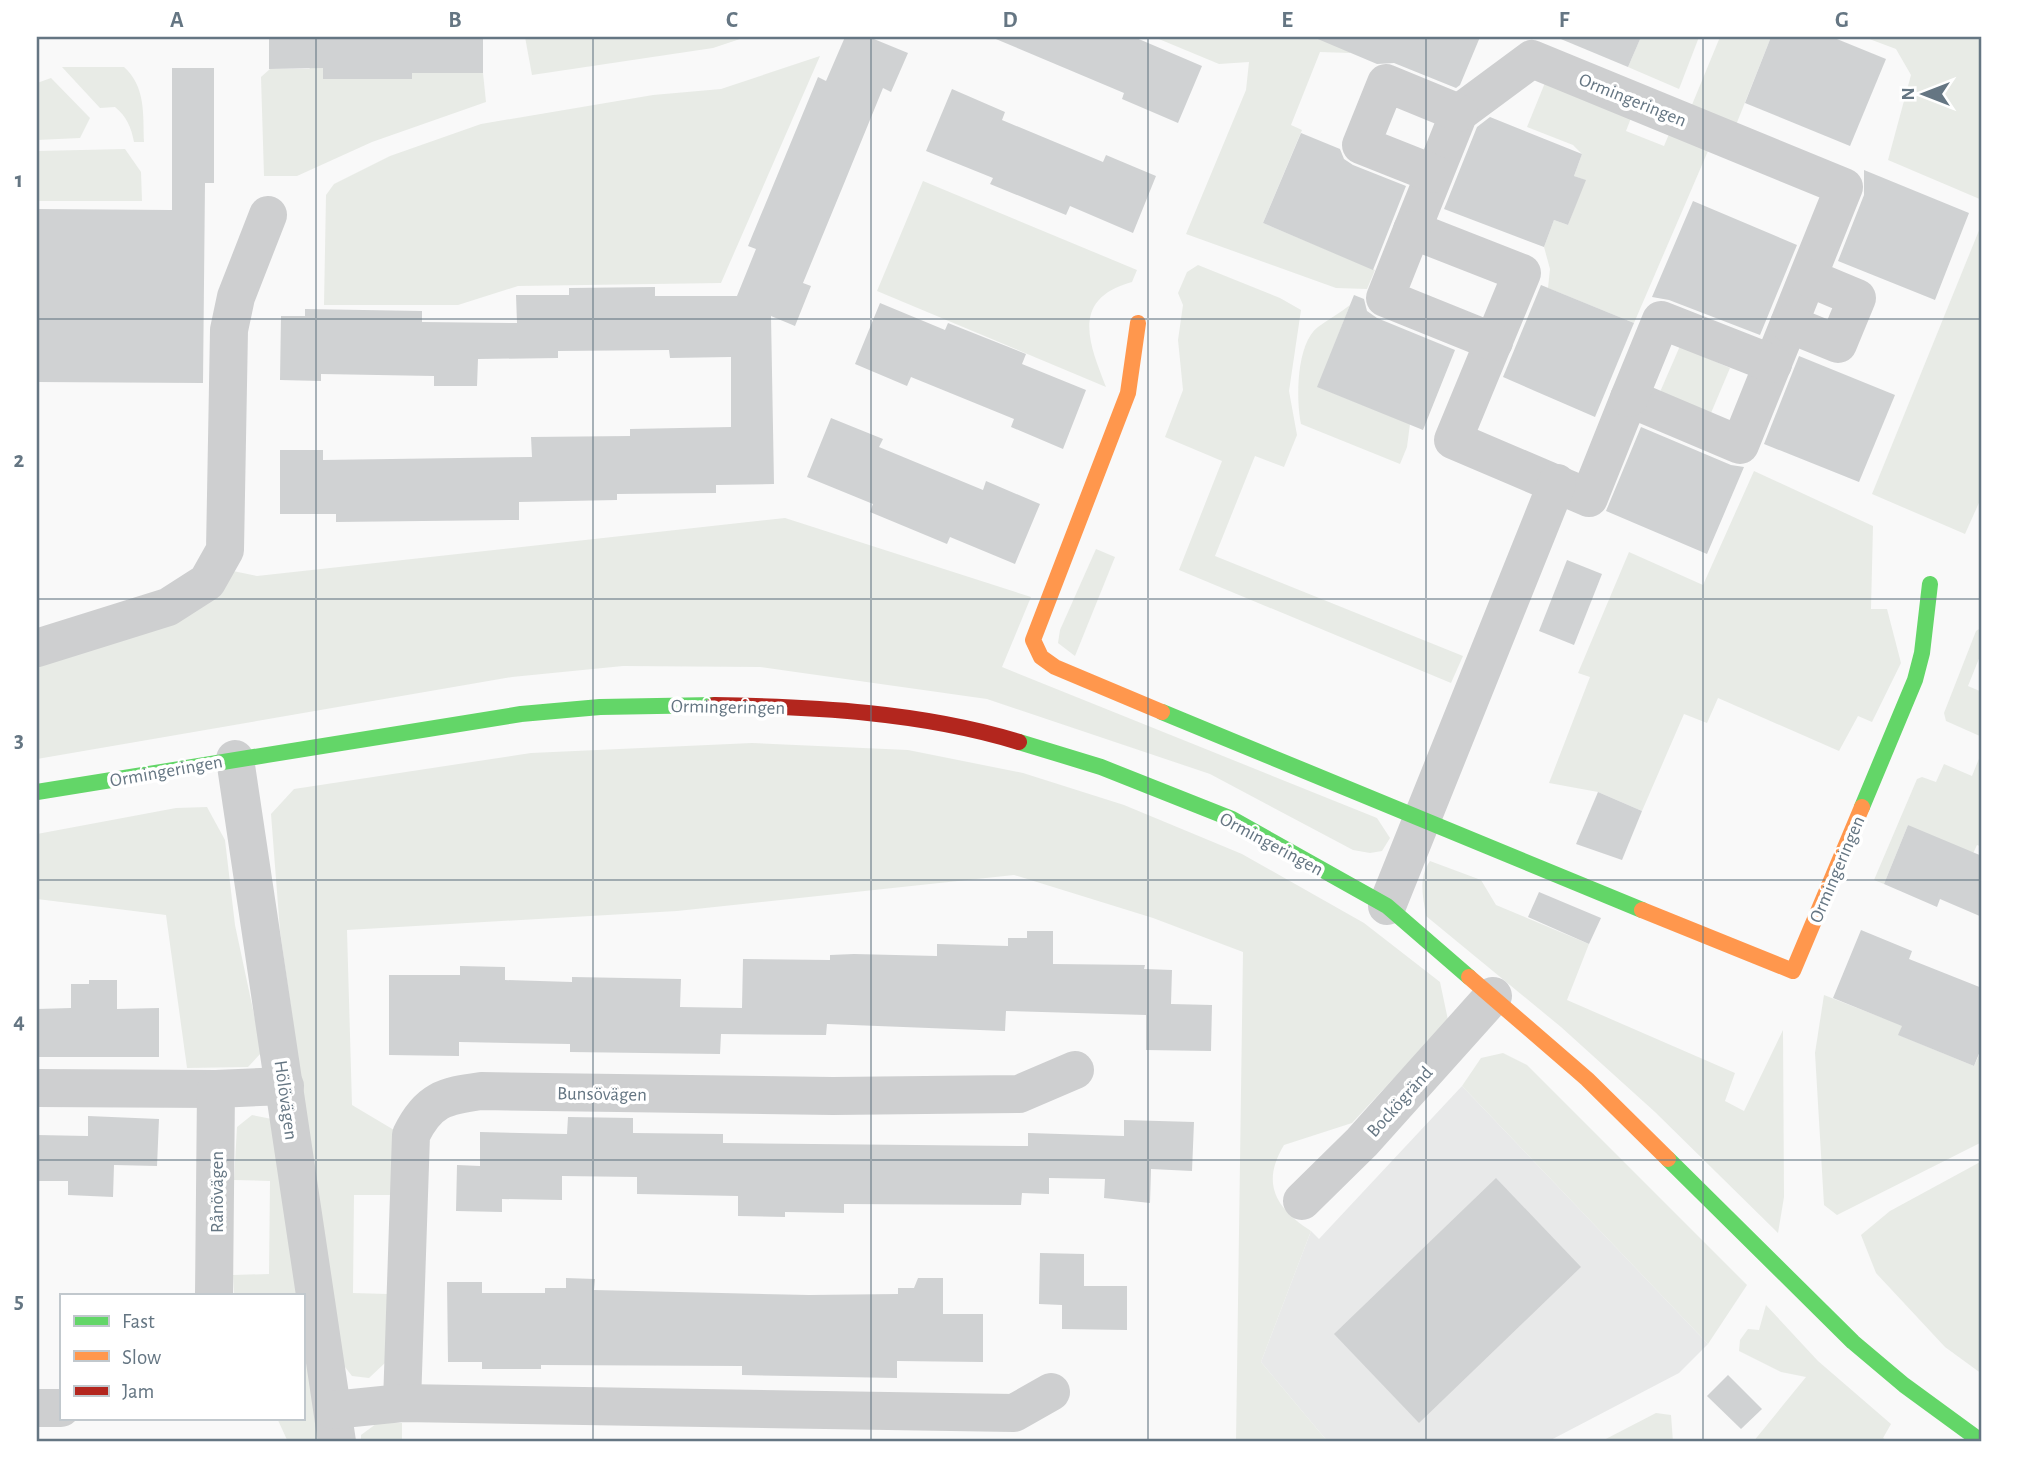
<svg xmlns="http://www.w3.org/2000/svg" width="2019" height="1479" viewBox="0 0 2019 1479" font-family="'Alegreya Sans',sans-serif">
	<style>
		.built { fill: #e8e9e9 }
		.green { fill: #e8ebe6 }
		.building { fill: #d0d2d3 }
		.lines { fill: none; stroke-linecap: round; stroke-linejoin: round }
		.street { stroke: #cecfd0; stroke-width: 38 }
		.fast { stroke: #63d668; stroke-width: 16 }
		.slow { stroke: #ff974d; stroke-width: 16 }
		.jam { stroke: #b3261e; stroke-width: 16 }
		.grid { fill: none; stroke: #657683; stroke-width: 2; stroke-opacity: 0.55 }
		.labels { text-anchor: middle; stroke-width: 7; stroke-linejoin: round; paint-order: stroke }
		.street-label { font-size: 19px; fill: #657683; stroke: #fff }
		.neatline { fill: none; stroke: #657683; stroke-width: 2.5 }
		.grid-label { font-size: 23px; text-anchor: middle; font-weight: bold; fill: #657683 }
	</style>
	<rect width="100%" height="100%" fill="#f9f9f9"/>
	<!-- built -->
	<path class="built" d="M1462 1086 1708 1344 1679 1373 1547 1442H1328L1261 1362 1311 1231 1319 1239Z"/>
	<!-- green -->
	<g class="green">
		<path d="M525 37H746L713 48 532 75Z"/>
		<path d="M1154 37H1356L1350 53 1320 52 1291 125 1302 130 1263 223 1375 270 1367 289 1336 288 1186 234 1246 90 1249 62 1219 64Z"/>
		<path d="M1641 37H1699L1679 89 1628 67Z"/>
		<path d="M1720 37H1771L1734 130 1689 112Z"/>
		<path d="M1864 37H1982V200L1888 160 1911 75 1896 49Z"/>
		<path d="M820 56 721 283 518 286 458 305H324L326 195 334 184 390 156 481 124 653 95 721 89Z"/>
		<path d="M323 57V79H411L412 57 424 73H483L486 102 372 142 297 176H264L261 77 270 69H309Z"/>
		<path d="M62 67H124C146 87 143 114 144 142H134C131 127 127 117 115 107L100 108Z"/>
		<path d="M1551 68 1631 118 1626 131 1664 146 1672 127 1711 144 1634 323 1548 288 1550 269 1544 247 1554 220 1568 225 1585 180 1574 176 1582 154 1573 145 1527 127Z"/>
		<path d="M51 78 90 118 80 138 37 140V83Z"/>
		<path d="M125 149 141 172 142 201H37V151Z"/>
		<path d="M923 181 1137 270 1132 282C1070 299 1089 343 1106 387L877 291Z"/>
		<path d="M1982 223V496L1965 534 1872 494Z"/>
		<path d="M1198 265 1280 298 1301 310 1289 391 1297 435 1284 467 1255 456 1215 556 1463 656 1451 683 1179 570 1222 461 1165 437 1183 390 1178 340 1183 305 1178 293 1187 272Z"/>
		<path d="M1350 305 1318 387 1410 424 1407 447 1400 464 1301 424C1296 399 1296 344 1318 327 1329 319 1340 313 1350 305Z"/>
		<path d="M1680 346 1730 368 1711 413 1660 392Z"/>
		<path d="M1754 471 1873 526 1871 609H1887L1901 663 1872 722 1858 716 1839 751 1718 698 1707 723 1684 714 1642 811 1598 792 1549 783 1590 677 1578 673 1629 552 1703 585Z"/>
		<path d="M785 518 1031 597 1002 667 1377 818 1390 838 1382 851 1370 853 1353 850 1210 774 987 699 760 667 623 666 512 677 37 759V665L233 571 257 576Z"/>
		<path d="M1096 549 1115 557 1075 656 1058 643 1060 630Z"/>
		<path d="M1982 627V651L1968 686 1982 692V737L1946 721 1944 713 1976 631Z"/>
		<path d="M752 743 908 750 1023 773 1124 805 1242 854 1364 923 1440 982 1448 1020 1352 1123 1284 1145C1261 1183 1275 1208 1311 1231L1261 1362 1328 1442H1236L1243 952 1153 918 1014 875 677 911 347 930 352 1105 394 1130 391 1195H354L353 1293 388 1294 386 1362 369 1378 352 1376 341 1362 280 931 271 814 294 789 531 753Z"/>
		<path d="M1980 756 1982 847 1977 845 1969 862 1908 825 1884 884 1874 880 1917 779 1922 777 1936 782 1944 764 1972 776Z"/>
		<path d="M207 807 225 840 235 925 262 1052 248 1067 187 1068 166 915 37 899V834L176 808Z"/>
		<path d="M1430 861 1481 880 1496 905 1589 944 1567 1000 1735 1073 1725 1101 1744 1111 1783 1030 1784 1197 1778 1233 1655 1112 1561 1027 1426 916C1423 896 1418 878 1430 861Z"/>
		<path d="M1824 995 1883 1018 1906 1015 1899 1035 1974 1066 1982 1049V1142L1837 1215 1824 1205 1815 1053Z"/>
		<path d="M1503 1053 1527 1065 1747 1285 1708 1344 1462 1086 1481 1058Z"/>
		<path d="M252 1115 272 1119 300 1295H234L233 1275 269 1274 270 1181 234 1180 237 1127Z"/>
		<path d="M1982 1161V1374L1945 1347 1876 1273 1861 1235 1890 1211Z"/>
		<path d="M1766 1305 1818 1361 1891 1424 1883 1438 1889 1442H1753L1806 1377 1781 1372 1739 1351 1740 1340 1748 1329 1759 1330Z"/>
		<path d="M303 1317 322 1442H288L277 1418H303Z"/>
		<path d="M1656 1413 1671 1415 1673 1442H1600Z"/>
		<path d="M388 1422 402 1423V1442H361V1435L376 1424Z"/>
	</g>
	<!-- building -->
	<g class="building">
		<path d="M269 37H483V73H412V79H323V68L269 69Z"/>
		<path d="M845 37H869L908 53 891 92 883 88 843 186 803 283 811 286 795 326 771 316 774 484 716 485V493L617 494V500L519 502V520L336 522V514H280V450H323V460L532 457 531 437 630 436V429L731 427V357L670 358 669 350 558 351V358L478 359 477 386H434V376L321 374V381L280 380 281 316H305V309L422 311V322L517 323 516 295H569V288L655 287V296H737L756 249 748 246 818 77 826 81Z"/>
		<path d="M991 37H1134L1202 66 1178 123 1122 99 1124 93Z"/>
		<path d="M1313 37H1480L1460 85 1456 88 1394 63 1377 64Z"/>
		<path d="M1556 37H1641L1628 67Z"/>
		<path d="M1771 37H1832L1886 59 1850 146 1745 103Z"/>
		<path d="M172 68H214V183H205L203 383 37 382V209L172 210Z"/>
		<path d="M952 89 1005 112 1002 120 1103 162 1106 155 1156 176 1133 233 1070 206 1066 215 990 184 993 178 926 151Z"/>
		<path d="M1490 117 1582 154 1574 176 1586 180 1568 225 1554 220 1544 247 1444 209 1477 127Z"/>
		<path d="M1301 133 1340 149 1344 159 1353 165 1406 186 1373 270 1263 223Z"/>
		<path d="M1864 170 1969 213 1935 300 1838 261 1864 195Z"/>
		<path d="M1693 201 1797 245 1760 335 1669 300 1652 297Z"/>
		<path d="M1541 285 1634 323 1595 417 1503 377Z"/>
		<path d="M1354 295 1364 299 1367 311 1377 318 1455 350 1423 430 1317 387Z"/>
		<path d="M880 303 945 330 948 323 1026 354 1022 364 1086 390 1063 449 1011 427 1014 419 911 377 907 386 855 364Z"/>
		<path d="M1799 356 1895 395 1859 482 1764 444Z"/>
		<path d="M831 418 883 439 879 447 983 490 986 481 1040 504 1015 564 950 537 947 544 870 512 873 504 807 477Z"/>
		<path d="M1641 427 1731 465 1744 467 1707 554 1606 511Z"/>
		<path d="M1567 560 1602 574 1574 645 1539 631Z"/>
		<path d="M1598 792 1642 811 1622 860 1576 844Z"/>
		<path d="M1908 825 1982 856V917L1940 899 1937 907 1884 884Z"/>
		<path d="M1539 892 1601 918 1589 944 1528 917Z"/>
		<path d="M1861 930 1912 951 1909 959 1982 988V1046L1974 1066 1898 1035 1902 1026 1833 998Z"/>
		<path d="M1027 931H1053V964L1145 965 1144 969 1172 970 1171 1004 1212 1005 1211 1051 1146 1050V1015L1006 1011 1005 1031 827 1024 826 1035 721 1034 720 1054 570 1052V1044L459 1042V1056L389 1055V975H460V966L505 967V980L572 982V977L681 979 680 1007 742 1008 743 959 830 960V955L854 954 937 956V944L1008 946V938H1027Z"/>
		<path d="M89 980H117V1009L159 1008V1057H37V1009L71 1008V984H89Z"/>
		<path d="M88 1116 159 1119 157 1166 114 1165 113 1197 68 1195V1181H37V1135L88 1136Z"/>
		<path d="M568 1117 633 1118V1133L723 1134V1143L1028 1146V1133L1124 1136V1120L1194 1122 1192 1171 1151 1169 1150 1203 1104 1198 1105 1179 1049 1178V1194L1022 1193 1021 1205 844 1204V1213L785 1212V1217L738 1216V1196L637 1194V1177L562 1176V1200L502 1199V1212L456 1211 457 1165 480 1166V1132L567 1134Z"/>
		<path d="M1496 1178 1581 1267 1419 1423 1334 1334Z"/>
		<path d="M1040 1253 1084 1254V1286H1127V1330L1062 1329V1305L1039 1304Z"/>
		<path d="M566 1278 595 1279 594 1290 809 1295 898 1294V1288H914L918 1278H943V1314H983V1362L897 1361V1378L742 1375V1366L541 1365V1369H482V1362H448L447 1282H482V1293H545V1288H566Z"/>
		<path d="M1728 1375 1762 1409 1741 1429 1707 1396Z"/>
	</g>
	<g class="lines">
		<!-- street -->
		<g class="street">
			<path d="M1532 59 1844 187 1740 445 1629 398 1589 498 1453 440 1522 273 1412 230 1459 113Z"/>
			<path d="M1434 174 1361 145 1386 83 1459 113"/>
			<path d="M1412 230 1385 298 1494 342"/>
			<path d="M1789 324 1838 344 1857 298 1809 278"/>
			<path d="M1629 398 1661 320 1773 364"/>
			<path d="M37 648 168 607 207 582 225 550 229 330 236 297 268 215"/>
			<path d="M235 759 337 1442"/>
			<path d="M1387 906 1557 483"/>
			<path d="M37 1088 216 1089"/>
			<path d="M1302 1201 1362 1142 1493 996"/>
			<path d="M214 1295 216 1089 285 1086"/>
			<path d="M402 1403 411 1135C428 1100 444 1096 481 1091L833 1096 1019 1094 1075 1070"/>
			<path d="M37 1408H61"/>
			<path d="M333 1410 402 1403 1014 1413 1051 1392"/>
		</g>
		<!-- fast -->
		<g class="fast">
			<path d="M1162 712 1642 910"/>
			<path d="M1019 742 1101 767 1232 819 1387 906 1469 977"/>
			<path d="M37 792 521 714 600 707 714 705"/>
			<path d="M1862 807 1915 680 1922 653 1930 584"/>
			<path d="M1668 1159 1853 1342 1904 1385 1982 1442"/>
		</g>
		<!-- slow -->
		<g class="slow">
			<path d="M1138 323 1128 393 1033 640 1041 657 1055 667 1162 712"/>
			<path d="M1642 910 1793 971 1862 807"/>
			<path d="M1469 977 1587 1079 1668 1159"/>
		</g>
		<!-- jam -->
		<path class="jam" d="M714 705C816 707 921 712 1019 742"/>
	</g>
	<!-- grid -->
	<path class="grid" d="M316 37V1442M593 37V1442M871 37V1442M1148 37V1442M1426 37V1442M1703 37V1442M37 319H1982M37 599H1982M37 880H1982M37 1160H1982"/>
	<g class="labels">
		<!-- street labels -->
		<g class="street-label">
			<text transform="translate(1633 99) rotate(22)" y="7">Ormingeringen</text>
			<text transform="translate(728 706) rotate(1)" y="7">Ormingeringen</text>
			<text transform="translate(166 770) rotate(-10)" y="7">Ormingeringen</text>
			<text transform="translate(1272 843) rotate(28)" y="7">Ormingeringen</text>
			<text transform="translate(1836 869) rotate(-67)" y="7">Ormingeringen</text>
			<text transform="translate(602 1093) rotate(1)" y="7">Bunsövägen</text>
			<text transform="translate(287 1100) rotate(82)" y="7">Hölövägen</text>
			<text transform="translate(1399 1101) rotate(-48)" y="7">Bockögränd</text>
			<text transform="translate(216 1192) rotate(-90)" y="7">Rånövägen</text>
		</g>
	</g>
	<!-- border -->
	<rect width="2019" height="1479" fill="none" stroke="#ffffff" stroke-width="77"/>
	<!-- legend -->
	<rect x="60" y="1294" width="245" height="126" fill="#ffffff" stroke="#c1c8cd" stroke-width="2"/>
	<rect x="74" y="1316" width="35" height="10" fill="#63d668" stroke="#c1c8cd" stroke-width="2"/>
	<text x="122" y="1328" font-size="21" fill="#657683">Fast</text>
	<rect x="74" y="1351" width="35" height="10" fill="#ff974d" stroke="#c1c8cd" stroke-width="2"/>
	<text x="122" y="1364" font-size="21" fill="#657683">Slow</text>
	<rect x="74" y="1386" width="35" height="10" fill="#b3261e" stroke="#c1c8cd" stroke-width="2"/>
	<text x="122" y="1398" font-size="21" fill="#657683">Jam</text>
	<!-- north arrow -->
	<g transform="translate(1924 94) rotate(270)" stroke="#ffffff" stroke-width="5" paint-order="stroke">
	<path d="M0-5L12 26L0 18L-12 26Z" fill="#657683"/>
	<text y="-10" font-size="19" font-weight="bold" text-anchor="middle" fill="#657683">N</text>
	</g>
	<rect x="38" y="38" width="1942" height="1402" class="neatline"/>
	<g class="grid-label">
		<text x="177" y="27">A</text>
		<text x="455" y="27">B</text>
		<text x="732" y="27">C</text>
		<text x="1010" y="27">D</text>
		<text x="1287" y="27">E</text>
		<text x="1564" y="27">F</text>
		<text x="1842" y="27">G</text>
		<text x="19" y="187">1</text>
		<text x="19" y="467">2</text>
		<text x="19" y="747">3</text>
		<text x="19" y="1028">4</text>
		<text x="19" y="1308">5</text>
	</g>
</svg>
